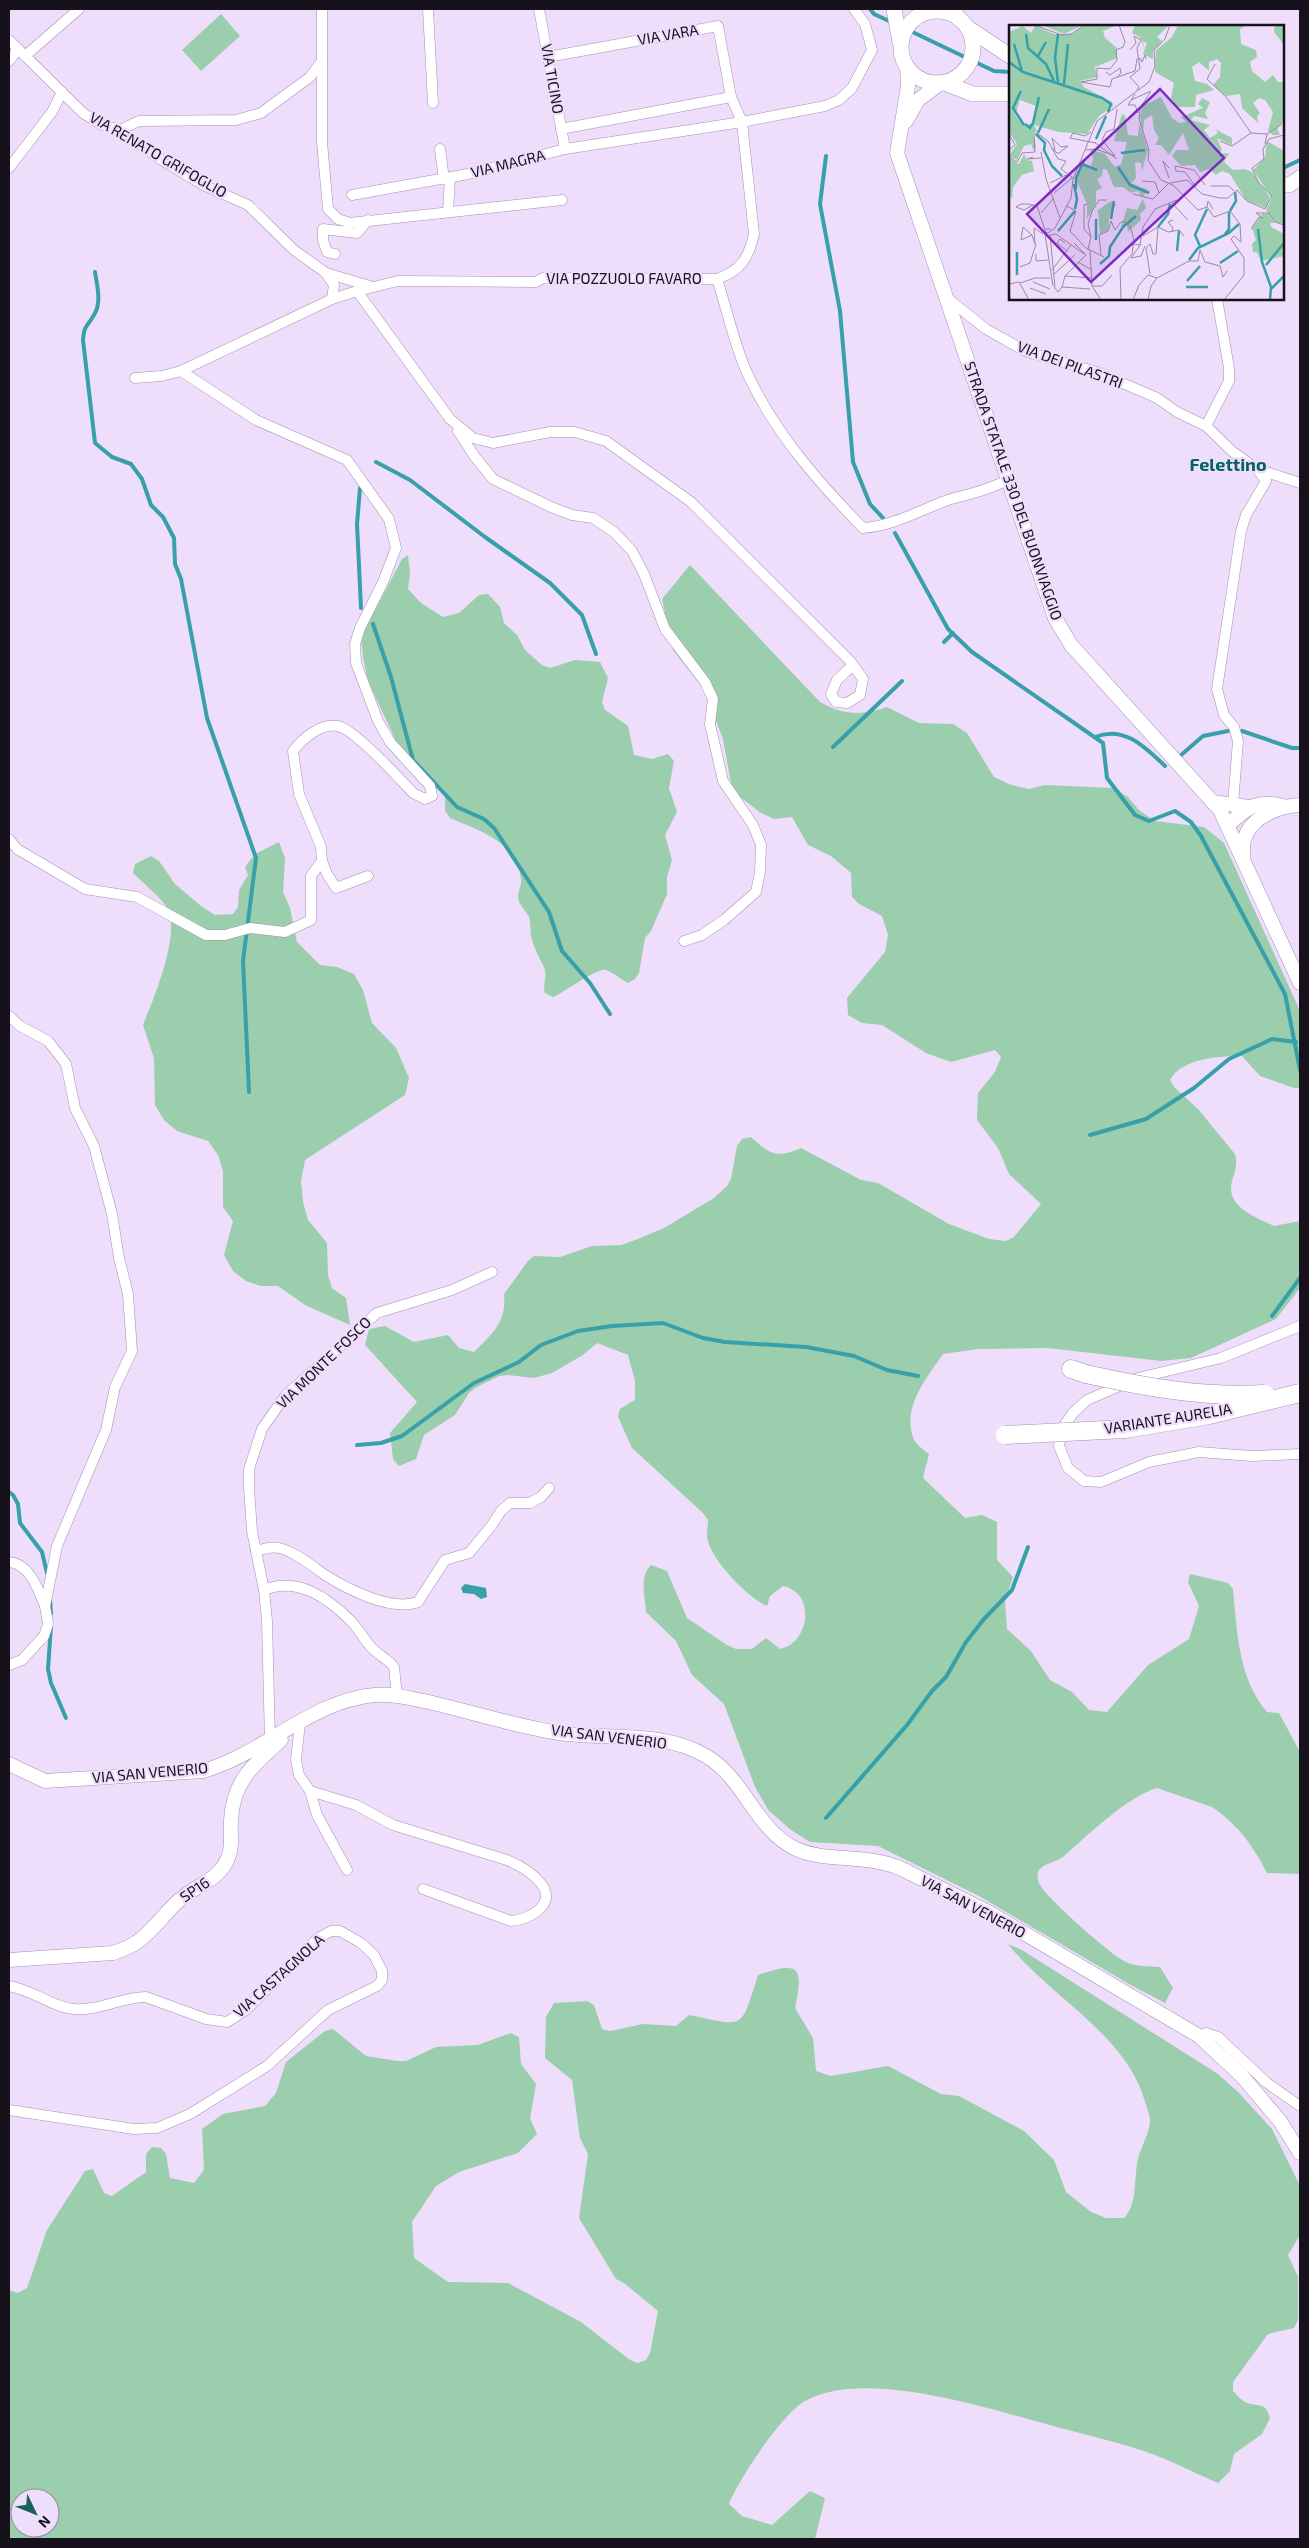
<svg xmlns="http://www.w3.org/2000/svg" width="1309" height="2548" viewBox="0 0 1309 2548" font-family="'Exo 2',sans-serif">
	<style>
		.green { fill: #9bceac; fill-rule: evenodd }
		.water { fill: #38a0a9 }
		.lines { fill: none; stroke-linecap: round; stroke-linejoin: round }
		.stream { stroke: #38a0a9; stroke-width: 4 }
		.street-casing { stroke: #a291ae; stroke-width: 11 }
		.secondary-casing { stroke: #a291ae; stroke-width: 15 }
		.primary-casing { stroke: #a291ae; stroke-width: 16 }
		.highway-casing { stroke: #a291ae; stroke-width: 19 }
		.street { stroke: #fff; stroke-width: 10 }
		.secondary { stroke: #fff; stroke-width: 14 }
		.primary { stroke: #fff; stroke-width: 15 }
		.highway { stroke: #fff; stroke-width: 18 }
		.highway-bridge-casing { stroke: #a291ae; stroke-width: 19; stroke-linecap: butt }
		.highway-bridge { stroke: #fff; stroke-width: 18 }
		.labels { text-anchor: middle; stroke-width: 4.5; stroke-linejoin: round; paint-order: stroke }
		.street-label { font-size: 15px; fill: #17111c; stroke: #efddfc }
		.quarter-label { font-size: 18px; font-weight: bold; fill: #046357; stroke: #efddfc }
		.inset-river { fill: none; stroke: #38a0a9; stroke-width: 2.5 }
		.inset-road { fill: none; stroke: #998ba2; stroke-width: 1 }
		.view { fill: #7b2cbf; fill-opacity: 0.15; stroke: #7b2cbf; stroke-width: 2.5 }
		.inset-edge { fill: none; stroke: #17111c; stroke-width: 2.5 }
	</style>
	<rect width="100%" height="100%" fill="#efddfc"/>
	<!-- green -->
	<g class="green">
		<path d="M221 14 240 36 201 71 182 50Z"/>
		<path d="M408 555 410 573 408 589 421 603 443 617 459 613 479 595 488 594 500 607 504 623 517 635 525 650 542 665 550 668 575 660 600 662 608 678 602 702 605 710 628 726 634 755 652 759 668 754 674 761 669 788 677 812 665 835 672 860 667 877V894L651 931 645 938 639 973 635 979 628 983C621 979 614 973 606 970 598 967 565 992 553 997L545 993C542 984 548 976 544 967 539 957 534 948 531 936 530 930 531 923 529 917 526 910 519 906 518 897 518 891 522 885 521 879 516 841 480 831 450 818L445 811V794L396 741 368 681 363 657 361 637 402 559Z"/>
		<path d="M690 565 820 702C843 715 861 716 887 707L919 723 953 724 967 733 994 777 1011 785 1029 789 1045 785 1114 788 1128 797 1139 810 1155 821 1204 827 1224 843 1300 1011V1088H1294L1260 1076 1242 1056C1219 1056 1182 1058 1170 1080L1174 1087 1198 1109 1235 1154C1238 1164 1235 1171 1232 1181 1225 1207 1256 1217 1274 1226L1300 1221V1288L1276 1319 1191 1358 1161 1361 1048 1348 978 1349 943 1354C926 1379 901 1408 914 1440 917 1445 924 1450 929 1454L923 1478 965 1518 982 1515 997 1522V1560L1013 1577 1005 1601 1007 1629 1031 1651 1050 1680 1072 1692 1089 1710 1107 1712 1148 1665 1189 1639 1199 1606 1188 1582 1190 1574 1228 1583 1233 1589C1237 1631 1238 1678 1267 1712L1279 1713 1300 1752V1874L1267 1873C1252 1844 1239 1826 1212 1807L1157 1788C1128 1796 1087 1836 1063 1857 1055 1863 1042 1863 1038 1872 1037 1875 1038 1880 1039 1883 1045 1897 1112 1956 1126 1962 1135 1967 1150 1966 1160 1967L1173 1988 1165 2003 1129 1984 979 1896 878 1846 810 1842 791 1830 769 1811 755 1787 724 1704 692 1675 676 1641 646 1612C645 1596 639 1577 651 1565L667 1571 687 1618 727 1645 736 1649H752L766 1638 780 1649C809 1644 817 1593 783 1586L770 1596 767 1606C748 1598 708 1557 707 1536 707 1531 708 1525 708 1520L703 1513 632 1448 618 1417 620 1409 635 1400V1381L628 1355 597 1343 583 1355 552 1373 534 1378 508 1375 499 1376 475 1388 469 1393 455 1415 424 1435 416 1459 399 1466 393 1459 390 1433 417 1402 365 1345 369 1329 385 1326 414 1342 448 1335 459 1348 474 1352C492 1334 507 1322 504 1294L528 1261 534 1256 560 1257 592 1246 621 1245 638 1239 664 1228 714 1198 727 1186 731 1179 737 1146 742 1139 751 1137C770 1154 776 1159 801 1148L861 1180 878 1183 949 1224 989 1239 1006 1241 1014 1237 1041 1204 1009 1174 998 1148 977 1120 978 1093 995 1072 1001 1057 995 1050 951 1062 926 1053 882 1025 862 1023 848 1015 847 998 885 952 888 935 882 916 859 904 852 897 851 873 831 856 808 845 792 817 774 819 761 813 740 797 731 783 723 739 705 691 673 650 662 599Z"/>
		<path d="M279 842 285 858 283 892 290 908 297 942 320 965 337 967 354 974 363 990 372 1023 396 1048 409 1078 405 1095 305 1160 301 1181 303 1202 308 1220 327 1243 328 1275 332 1288 346 1298 350 1325 305 1305 278 1286H261L246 1281 233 1271 224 1255 233 1221 223 1207V1171L218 1155 208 1141 177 1131 164 1120 155 1105 154 1058 143 1025C153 1000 183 930 166 906 157 894 144 884 133 873L135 864 151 856 159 861 175 884 201 906 215 915 233 914 238 907 239 890 248 875 245 867 255 854Z"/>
		<path d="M1008 1944 1022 1950 1218 2074 1239 2093 1272 2129 1300 2186V2235L1288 2255 1298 2277V2320L1294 2328 1268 2334 1233 2382V2391C1236 2394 1241 2400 1245 2402 1258 2408 1265 2400 1270 2418L1262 2434 1234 2454 1230 2471 1218 2483C1197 2474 1176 2463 1155 2455 1119 2442 1082 2434 1046 2424 984 2407 863 2368 805 2401 782 2414 739 2479 729 2504L742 2516 772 2525 810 2491 825 2498 815 2539H9V2290L18 2293 27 2288 47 2230 85 2171 93 2169 104 2193 112 2196 146 2172V2154L152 2147 161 2148 166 2154 170 2178 194 2183 204 2170 202 2129 223 2114 265 2106 276 2093 286 2062 325 2031 333 2029 366 2056 397 2061H406L436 2047 478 2045 511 2033 519 2037 521 2064 536 2084 530 2118 537 2134 518 2153 459 2172 436 2186 412 2222 414 2258 448 2282 508 2283 581 2322 630 2360 638 2363 646 2360 650 2353 658 2311 624 2283 616 2279 579 2218 588 2154 580 2138 572 2080 545 2058 546 2017 554 2003 587 2001 594 2005 602 2029 610 2031 643 2024 676 2026 689 2015C747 2027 740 2030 758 1975 799 1961 804 1966 795 2008L813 2038 816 2071 831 2076 888 2066 941 2094 959 2096 1024 2131 1054 2160 1066 2192 1091 2212 1106 2218H1124C1137 2205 1134 2182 1137 2164 1139 2149 1150 2134 1150 2120 1150 2115 1147 2109 1146 2105 1128 2035 1051 1998 1008 1944ZM20 2498H50V2528H20Z"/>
	</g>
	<!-- water -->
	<path class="water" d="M465 1584 486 1588 487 1597 481 1599 474 1594 463 1593 461 1588Z"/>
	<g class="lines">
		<!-- stream -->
		<g class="stream">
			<path d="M870 9 874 14 891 22"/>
			<path d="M902 27 994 71 1010 72"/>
			<path d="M826 156 820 204 840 311 853 462 870 504 883 518"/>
			<path d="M1283 168 1300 160"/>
			<path d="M95 272C97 286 102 302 94 315 87 327 84 325 83 340L95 443 112 457 131 464 142 479 151 505 163 517 174 538 175 564 181 579 207 718 256 858 243 961 249 1092"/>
			<path d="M376 462 410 480 485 537 550 583 582 615 596 654"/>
			<path d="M360 488 357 524 361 608"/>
			<path d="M895 533 948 629 972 652 1103 743 1107 778 1135 815 1149 821 1175 811 1191 822 1201 836 1285 994 1300 1070"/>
			<path d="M373 624 391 677 413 760 457 807 484 819 494 828 549 912 562 951 590 983 610 1014"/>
			<path d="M944 642 953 633"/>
			<path d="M1242 731 1292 748H1300"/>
			<path d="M1095 737C1124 725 1145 747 1165 766"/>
			<path d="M833 747 902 681"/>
			<path d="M1180 756 1203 736 1228 731"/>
			<path d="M1090 1135 1146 1119 1194 1088 1229 1059 1272 1039 1296 1042"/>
			<path d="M1272 1316 1300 1278"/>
			<path d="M357 1445 381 1443 402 1436 474 1383 519 1362 541 1345 578 1331 612 1326 663 1323 703 1338 725 1342 806 1347 854 1356 887 1370 918 1376"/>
			<path d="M9 1492 13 1495 18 1504 20 1523 42 1552 47 1573"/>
			<path d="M50 1599 51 1614"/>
			<path d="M51 1626 48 1669 51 1683 66 1718"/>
			<path d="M826 1818 907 1725 932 1691 946 1677 966 1642 984 1619 1012 1590 1028 1547"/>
		</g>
		<defs>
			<g id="street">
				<path d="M322 9V142L328 209 338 219 350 223 562 200"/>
				<path d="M428 9 433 103"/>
				<path d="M539 9 565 149"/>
				<path d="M956 9 962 21"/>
				<path d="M9 40 83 113 102 125 120 130 163 161 205 186 248 205 294 250 326 273 334 285 332 299"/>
				<path d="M25 56 79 9"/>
				<path d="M548 57 718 26 731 97 561 129"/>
				<path d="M9 61 18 49"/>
				<path d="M120 130 139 121 236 120 261 113 310 77 322 61"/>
				<path d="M440 149 444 179"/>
				<path d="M9 168 52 112 62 92"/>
				<path d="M352 195 468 174 565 149 742 122 825 106 839 100 852 88 872 50 865 24 854 9"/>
				<path d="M448 211 450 178"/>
				<path d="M335 254 327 252 323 240V229L357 233 368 220"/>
				<path d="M326 273 373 287"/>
				<path d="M717 279C741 271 749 257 754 234L742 122 731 97"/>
				<path d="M357 291 450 419 473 438 493 443 550 432H575L606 441 691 502 850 661 863 679 860 695 847 703 836 702 831 694 837 680 853 665"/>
				<path d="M947 298 986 329 1027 352 1097 372 1157 398 1177 412 1206 426 1233 452 1257 469 1300 483"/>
				<path d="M181 371 256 420 347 460 389 519 396 548 383 582 360 628 355 644 356 663 378 721 390 742 430 786 432 796 425 799 413 793C400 779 354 729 338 726 321 723 303 738 293 751L299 794 321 847 322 861 327 874 336 888 368 876"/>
				<path d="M135 378 162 376 181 371 332 299 357 291 398 281 536 282 543 278 717 279C727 309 735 349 749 377 776 434 819 483 863 528 894 526 920 510 948 500 969 494 989 490 1007 480"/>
				<path d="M1206 426 1229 381V368L1217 299"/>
				<path d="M458 431 475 457 493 479 551 507 572 515 593 518 614 532 632 551 644 574 665 629 705 682 713 699 710 724 723 781 753 825 761 845 760 872 756 892 724 920 702 935 684 941"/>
				<path d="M1233 804 1238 741 1234 727 1224 715 1217 689 1241 531 1246 515 1266 481 1257 469"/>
				<path d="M9 839 17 849 85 889 137 897 206 935H225L250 928 285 932 311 920V876L322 861"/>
				<path d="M9 1016 20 1026 48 1041 66 1064 75 1108 94 1146 112 1214 119 1258 128 1294 132 1351 115 1387 106 1430 57 1546 45 1606 48 1624 44 1636 22 1660 9 1665"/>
				<path d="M1300 1326 1221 1358 1138 1378 1087 1400 1073 1413 1063 1427 1059 1446 1068 1468 1084 1481 1101 1482 1149 1462 1199 1452 1251 1456 1300 1454"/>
				<path d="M256 1551C263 1549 271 1546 279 1548 295 1552 311 1565 325 1575 347 1589 392 1612 418 1602L445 1560 469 1553 492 1525 501 1511 510 1503H530L541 1497 549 1488"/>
				<path d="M9 1562C30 1564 38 1589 45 1606"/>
				<path d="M264 1590C298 1576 328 1598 352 1622 359 1630 364 1639 371 1647 378 1655 388 1659 394 1667L397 1696"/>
				<path d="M300 1723 296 1760 299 1775 310 1791 317 1815 347 1870"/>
				<path d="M270 1740 267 1621 264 1590 252 1531 249 1488V1469L262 1429 285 1396 377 1313 452 1290 492 1272"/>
				<path d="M310 1791 356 1805 393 1825 507 1860C521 1866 536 1874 544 1888 554 1908 525 1920 511 1921L423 1889"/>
				<path d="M9 1986C33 1990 54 2008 74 2009 99 2011 122 1997 146 1997L206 2019 227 2022 246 2010 317 1939 331 1931H340L361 1943 374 1955 382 1971V1980L377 1986 328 2010 267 2066 190 2114 157 2128 134 2129 9 2110"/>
				<path d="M1199 2036 1206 2033 1218 2037 1267 2083 1300 2106"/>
			</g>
			<g id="secondary">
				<path d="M907 67 908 86 897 153 1055 618 1071 645 1220 810 1300 983"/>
				<path d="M906 121 918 100 942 82"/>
				<path d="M1212 802 1249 807"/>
				<path d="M1228 825C1247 808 1255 799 1283 806"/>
				<path d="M1243 857C1243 851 1242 843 1245 837 1253 816 1279 806 1300 805"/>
				<path d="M9 1764 45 1781 203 1771C263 1754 311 1701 374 1695 391 1693 408 1698 424 1701 469 1711 514 1726 559 1733 608 1740 662 1730 706 1756 744 1778 755 1828 794 1848 824 1863 866 1853 902 1869L988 1912 1199 2036 1241 2075 1280 2121 1300 2153"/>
				<path d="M9 1960 113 1953C122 1950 130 1947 137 1942 155 1930 166 1910 183 1897 199 1884 220 1879 228 1858 233 1847 230 1833 231 1820 233 1781 253 1765 281 1740"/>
			</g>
			<g id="primary">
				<path d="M894 9 900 42"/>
				<circle cx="937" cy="47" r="36"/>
				<path d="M968 28 1010 56"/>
				<path d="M942 82 973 94H1010"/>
				<path d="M1283 185H1289L1300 178"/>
			</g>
			<path id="highway" d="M1071 1369 1086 1374"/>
		</defs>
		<!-- street casing -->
		<use href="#street" class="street-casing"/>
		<!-- secondary casing -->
		<use href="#secondary" class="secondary-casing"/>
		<!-- primary casing -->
		<use href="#primary" class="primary-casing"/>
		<!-- highway casing -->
		<use href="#highway" class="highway-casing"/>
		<!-- street -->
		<use href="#street" class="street"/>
		<!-- secondary -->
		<use href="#secondary" class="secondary"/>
		<!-- primary -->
		<use href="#primary" class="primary"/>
		<!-- highway -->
		<use href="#highway" class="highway"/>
		<defs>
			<g id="highway-bridge">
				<path d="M1086 1374C1145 1387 1204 1398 1265 1394"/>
				<path d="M1005 1435 1125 1429 1209 1415 1300 1393"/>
			</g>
		</defs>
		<!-- highway-bridge casing -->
		<use href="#highway-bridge" class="highway-bridge-casing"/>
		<!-- highway-bridge -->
		<use href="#highway-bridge" class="highway-bridge"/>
	</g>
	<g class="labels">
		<!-- street labels -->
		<g class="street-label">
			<text transform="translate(668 35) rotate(-10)" y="5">VIA VARA</text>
			<text transform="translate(552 79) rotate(80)" y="5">VIA TICINO</text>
			<text transform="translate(158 155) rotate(30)" y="5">VIA RENATO GRIFOGLIO</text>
			<text transform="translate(508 164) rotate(-14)" y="5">VIA MAGRA</text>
			<text x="624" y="284">VIA POZZUOLO FAVARO</text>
			<text transform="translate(1070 365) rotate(20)" y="5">VIA DEI PILASTRI</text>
			<text transform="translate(1013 491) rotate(71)" y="5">STRADA STATALE 330 DEL BUONVIAGGIO</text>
			<text transform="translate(324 1363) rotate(-44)" y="5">VIA MONTE FOSCO</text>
			<text transform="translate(1168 1419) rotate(-9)" y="5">VARIANTE AURELIA</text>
			<text transform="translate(609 1737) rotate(7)" y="5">VIA SAN VENERIO</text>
			<text transform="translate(150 1773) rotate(-5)" y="5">VIA SAN VENERIO</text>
			<text transform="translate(195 1890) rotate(-34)" y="5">SP16</text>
			<text transform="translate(973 1907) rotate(28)" y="5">VIA SAN VENERIO</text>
			<text transform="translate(279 1976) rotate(-42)" y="5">VIA CASTAGNOLA</text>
		</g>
		<!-- quarter labels -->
		<g class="quarter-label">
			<text x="1228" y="471">Felettino</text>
		</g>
	</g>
	<!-- overview -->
	<g transform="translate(1009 25)">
		<rect width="275" height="275" fill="#efddfc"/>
		<path d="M33 0H74L55 9ZM76 0H108L94 6 96 13 108 23V33L86 42 88 52 71 56 75 62 103 77 104 81 90 91 78 109 50 107 25 100 28 106 24 110 27 121 25 126 22 119 15 121 8 135 0 131 8 119 0 107V7L14 1 22 8 26 1 45 9H63ZM11 75 27 81 23 99H13L6 90ZM126 0H160L148 12 153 16 144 26V34L134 29 138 18 134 16 135 23 131 12 123 8ZM169 0H237L231 4 232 19 247 25 248 32 241 37 243 46 256 57 264 50 269 57H275V96L268 103 271 110H264L259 106 264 87 256 75 250 73 244 78 251 88 248 91 249 98 233 83 231 69 217 71 204 60 211 52 212 38 208 34 200 37V46L190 37 183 42 186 56 198 59 205 65 187 70 186 82H167L162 73 165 58 146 47 147 25 163 12ZM266 0H275V20L265 7ZM152 72 163 93 170 98 177 97 172 92 194 83 189 79 193 73 201 77 196 88 199 94 185 91 182 95 201 100 195 105 201 113 209 108 206 104 223 113V120L208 113 213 125 210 129 220 128 215 137 224 145 236 144 243 147 261 172 257 183 237 175 221 149 213 146 207 150 200 144 191 147 186 140 172 141 163 131 167 125H180L174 108 160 130 152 120H146L150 113 145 105 143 90 135 95 134 109 131 92 133 81ZM113 89 116 90 119 110 129 111 130 98 139 125 133 146 132 138 126 137 127 153 122 158 139 165 133 173 129 166 122 168 114 162H105L98 145 94 144 93 151 88 154 93 163 87 166V178L78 194V179L66 152 73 136 81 143 84 134 81 125 95 128 106 142 112 139 118 117 105 116ZM258 116 275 126V199L266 197 257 185 263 173 244 145 256 133ZM15 129 18 135 23 136 25 146 13 150 4 162 3 174 0 169V133L10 139ZM134 174 137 183 131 189 132 195 119 207 118 200 112 202 118 183 128 185ZM102 176 107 180 101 188 99 205 91 209 89 185ZM259 188 266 198H261L262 202 275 209V231L252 236 248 227H244L243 219 247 215 243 203 251 192 254 193 252 189Z" fill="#9bceac" fill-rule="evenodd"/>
		<path class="inset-river" d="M17 9 19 23 37 39 45 56M49 9 46 33 49 57M5 19 13 46M29 31 37 17M0 37 14 47 93 73 102 79 99 87M55 59 59 19M12 66 4 83 15 100M16 99 21 103 24 98 30 72M29 108 40 84M27 109 36 118 35 125 43 141 53 151M87 114 97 91M112 128 136 125M73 139 88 145M109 142 121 160 140 168M65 159 68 174 66 184M67 164V153L75 135M221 186 227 176 226 167M87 194V215M102 194 105 176M149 202 159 189 161 179M249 204 253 237 262 262 261 275M49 206 66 186M216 209 220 204V187M191 221 186 210 198 184M168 226 170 206M180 235 189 223 220 208 230 199M211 238 229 226M91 239 100 231 101 222 114 202 127 191M257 240 275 218M8 250V227M178 256 191 241M177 262H199M262 264 275 251"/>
		<path class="inset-road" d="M25 0 53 10 62 9 76 0M110 0 116 17 114 22 107 25 108 35 101 44 88 43V54L72 57 101 62 103 54 126 46 128 34H131M125 11 132 15 128 23 131 44 121 52 130 62 128 65M121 25 127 18 125 11M131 33 133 37 136 30 137 34M206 39 198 54 218 73 242 108M97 47 101 50 111 43 112 48 108 52M126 69 119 80H126L129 88M122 75 142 66 131 83 130 94 140 125 139 135 152 155 164 160 189 185 198 182 205 192 221 186 231 199 232 217 225 211 222 214 235 233V250L215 275M82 107 76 111 64 108 61 113 87 118M0 109 6 120 0 125M211 116 223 121 242 108 258 109M85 117 108 134M256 119 258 109 273 99M42 122 48 128H50L59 121 52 122 43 113 46 125M77 125 87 124 106 131 93 115 97 107 105 104 108 84M32 127 37 154 51 193M0 132 8 137 13 128 26 127 25 110 28 108 39 116 49 134 57 136 52 144 64 153M24 132 18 134 32 133M160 143 154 136 160 153M133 156 146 157 150 168M41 158 57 150M161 158 178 155 193 169 211 173H219L228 165 238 176 256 184 263 171 249 157 243 143 255 134 254 124 260 114 275 110M202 161H220L225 166M187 162 176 147 167 146 166 141 185 145 196 160M45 168 63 153M124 169 144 174 160 158M163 178 179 195M24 180 15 185 7 182 12 179H19L28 181 36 205M75 180 78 179 75 180V204L82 212 79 224M58 181 67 186 61 206 77 223 95 232M198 182 199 176 204 184M32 188 45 173M260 188 266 197 275 200M111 198 115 196 121 201 125 215 123 229 111 243 112 275M42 204H37L36 209 44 261M242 204 250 192 254 193 247 188H260M36 207 39 208 46 203 62 173 64 154 88 96 140 57 146 41 145 25 156 14 161 0M163 207 164 203 159 197 164 195M23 210 12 215 14 202 23 210 26 219 25 203 34 209M134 211 149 202M82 212 79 199 83 186 90 175H98M56 218 51 214 48 218 58 226M125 219 131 220 134 202 146 184 168 175M132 219 122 233 132 231 136 221M81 225 83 261 92 275M27 229V236L39 235M92 230 90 210 99 206 102 196 106 205 111 198M69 237 83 245M11 242 21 238 27 219M43 245 62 220M141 249 137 223 141 219 144 229H147L149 202 159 207 170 205 175 211M44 250 66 230M56 251 83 253M24 257 41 264M11 258 26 253H41M0 259 10 257 20 275M0 260 1 275M83 261H93L103 250M45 262 49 267 53 262 81 264M46 262 41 210 47 209 75 229M53 262 56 251 77 230 65 218M21 263 37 269M124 275 130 260 139 250 148 253M139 275 142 261 148 253 180 236H189L191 225 196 237 211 241 214 252 218 246"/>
		<path class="view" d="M151 64 215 133 82 257 18 189Z"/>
		<rect width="275" height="275" class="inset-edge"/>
	</g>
	<!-- border -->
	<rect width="1309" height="2548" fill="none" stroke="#17111c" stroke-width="20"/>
	<!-- north arrow -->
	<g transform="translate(35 2513) rotate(133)"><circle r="24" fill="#efddfc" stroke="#998ba2"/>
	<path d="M0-4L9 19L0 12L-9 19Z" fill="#1a6257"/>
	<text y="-8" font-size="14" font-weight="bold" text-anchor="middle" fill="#17111c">N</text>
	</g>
</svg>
